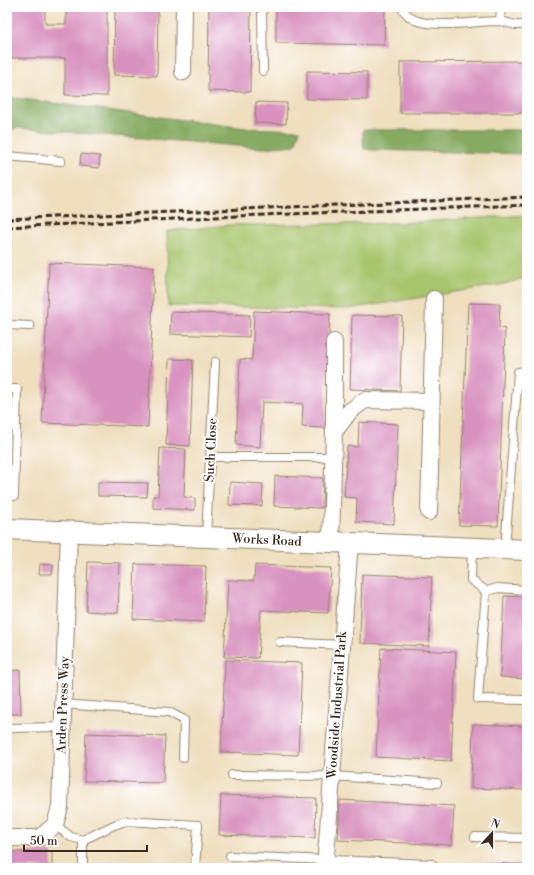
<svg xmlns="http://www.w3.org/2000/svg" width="534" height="875" font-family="'Libre Bodoni',serif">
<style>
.green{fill:#a7c56c;stroke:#717845}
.forest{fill:#85aa60;stroke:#606a3f}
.building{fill:#d892bf}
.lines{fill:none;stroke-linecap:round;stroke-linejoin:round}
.service-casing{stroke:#95846e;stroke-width:10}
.minor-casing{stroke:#95846e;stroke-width:18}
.tertiary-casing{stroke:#95846e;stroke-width:22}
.service{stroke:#fff;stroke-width:8}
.minor{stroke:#fff;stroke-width:16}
.tertiary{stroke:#fff;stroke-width:20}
.rail{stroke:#3b2a1e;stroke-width:3;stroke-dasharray:6 3;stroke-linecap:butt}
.labels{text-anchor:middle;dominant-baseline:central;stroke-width:4;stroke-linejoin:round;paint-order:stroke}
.street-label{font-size:13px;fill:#3b2a1e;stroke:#fff}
</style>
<rect width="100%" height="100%" fill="#fff"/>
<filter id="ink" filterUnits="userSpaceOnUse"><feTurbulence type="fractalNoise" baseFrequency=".025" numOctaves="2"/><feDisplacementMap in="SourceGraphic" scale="8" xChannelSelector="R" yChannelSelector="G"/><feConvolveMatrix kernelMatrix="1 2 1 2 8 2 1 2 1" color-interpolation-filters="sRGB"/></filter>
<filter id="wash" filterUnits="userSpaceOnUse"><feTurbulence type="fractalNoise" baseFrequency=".012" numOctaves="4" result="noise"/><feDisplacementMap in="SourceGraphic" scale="16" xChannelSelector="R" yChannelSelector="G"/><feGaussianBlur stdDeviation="0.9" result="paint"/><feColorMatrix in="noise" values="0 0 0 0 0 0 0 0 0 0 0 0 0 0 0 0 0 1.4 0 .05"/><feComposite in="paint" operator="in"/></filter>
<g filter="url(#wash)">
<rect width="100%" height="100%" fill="#efdfbf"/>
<path class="green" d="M527,215V277L505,284L348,309L168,306L167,231L230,225L400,223Z"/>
<path class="forest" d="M7,97L245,128L300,130L295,145L263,148L17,128L7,131Z
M363,130H527V154L372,150L364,149L363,141Z"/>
<g id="blocks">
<path class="building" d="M7,7H45V24H66V7H107V96L65,95V58H7Z
M115,7H158L157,76L114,75Z
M209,7H251L250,92L208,91Z
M276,7H385L384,45L276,43Z
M527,61V113H400V62Z
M307,71L367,72V100L307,99Z
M256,102L287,103L286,124L255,123Z
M81,154L100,156L99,168L80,166Z
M49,263L154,267L148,427L42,423Z
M468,303L500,304L499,328L505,329L498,526L459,525Z
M254,311L330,314L325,428L302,427L303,404L262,402L260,447L236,445L240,359L252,360Z
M171,312L250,315L249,337L170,334Z
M352,315L402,316L400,391L350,389Z
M169,359L193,360L190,446L166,445Z
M359,422L398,424L394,524L356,522L357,498L344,497L347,446L358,447Z
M160,448L186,449L184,497L195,498V510L153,508V496H158Z
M275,476L323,478L322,508L274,506Z
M98,482L148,483L147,497L98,496Z
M230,482L263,484L262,506L229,505Z
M88,562L120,563L118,613L86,611Z
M40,564L53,565L52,574H39Z
M135,564L206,566L204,622L133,619Z
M255,565L331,568L328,613L261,610L258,658L224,657L228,580L254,581Z
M362,574L432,577L429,646L360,643Z
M504,596L527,597V679L500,677Z
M381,648L456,652L451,761L376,757Z
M225,660L302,663L298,755L221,752Z
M20,670L21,714H7V671Z
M473,724L527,726V790L471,788Z
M86,733L165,736L163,783L84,781Z
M221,795L316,798L315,838L219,835Z
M340,800L454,806L452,845L338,840Z
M7,852H52V868H7Z
M487,863L527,865V868H487Z"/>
</g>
</g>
<g filter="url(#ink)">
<use href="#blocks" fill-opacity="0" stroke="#95846e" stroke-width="1"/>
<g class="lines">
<g class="service-casing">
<path id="service" d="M262,7L263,71
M401,7C404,12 412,20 418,21C441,28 475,21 500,21L501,7
M500,21L516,25H527
M7,156L61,161
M7,325L30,326
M7,389H17L14,496
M210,457H334
M206,537L215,362
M472,548L471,580L486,591L478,699L527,700
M505,549L518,372L527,371
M486,591L498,588L527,590
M280,642L342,645
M63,704L169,712L184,720L183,758
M7,728L63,727
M232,775L332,776L437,783
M55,825L71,837L83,840L114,825L126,821L198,825L195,868
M475,837L527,838
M230,856L432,864
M83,868V840"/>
</g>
<g class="minor-casing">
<path id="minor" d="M183,72L184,7
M334,432L350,411L365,400L431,401
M429,512L434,299
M331,543L334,432V342
M7,838H39L55,825L60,807L69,531
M325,868L350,543"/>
</g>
<g class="tertiary-casing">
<path id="tertiary" d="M7,529L527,550"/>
</g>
<use href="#service" class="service"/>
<use href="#minor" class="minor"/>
<use href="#tertiary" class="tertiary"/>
<path class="rail" d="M7,219L527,197
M7,227L237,216L527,205"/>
</g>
</g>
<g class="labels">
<g class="street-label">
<text transform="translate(211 450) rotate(-87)">Such Close</text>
<text transform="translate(267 540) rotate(3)">Works Road</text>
<text transform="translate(63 705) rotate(-88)">Arden Press Way</text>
<text transform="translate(337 705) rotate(-86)">Woodside Industrial Park</text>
</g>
</g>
<rect width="534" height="875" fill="none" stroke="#fff" stroke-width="24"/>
<g transform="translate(492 833) rotate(21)" stroke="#ffffff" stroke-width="3" paint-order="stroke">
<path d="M0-3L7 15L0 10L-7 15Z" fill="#3b2a1e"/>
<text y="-6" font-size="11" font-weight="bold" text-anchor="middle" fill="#3b2a1e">N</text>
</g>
<path d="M24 845v6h123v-6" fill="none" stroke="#3b2a1e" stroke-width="2"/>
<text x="30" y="845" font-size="12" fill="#3b2a1e" stroke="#ffffff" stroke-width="3" paint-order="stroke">50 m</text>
</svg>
